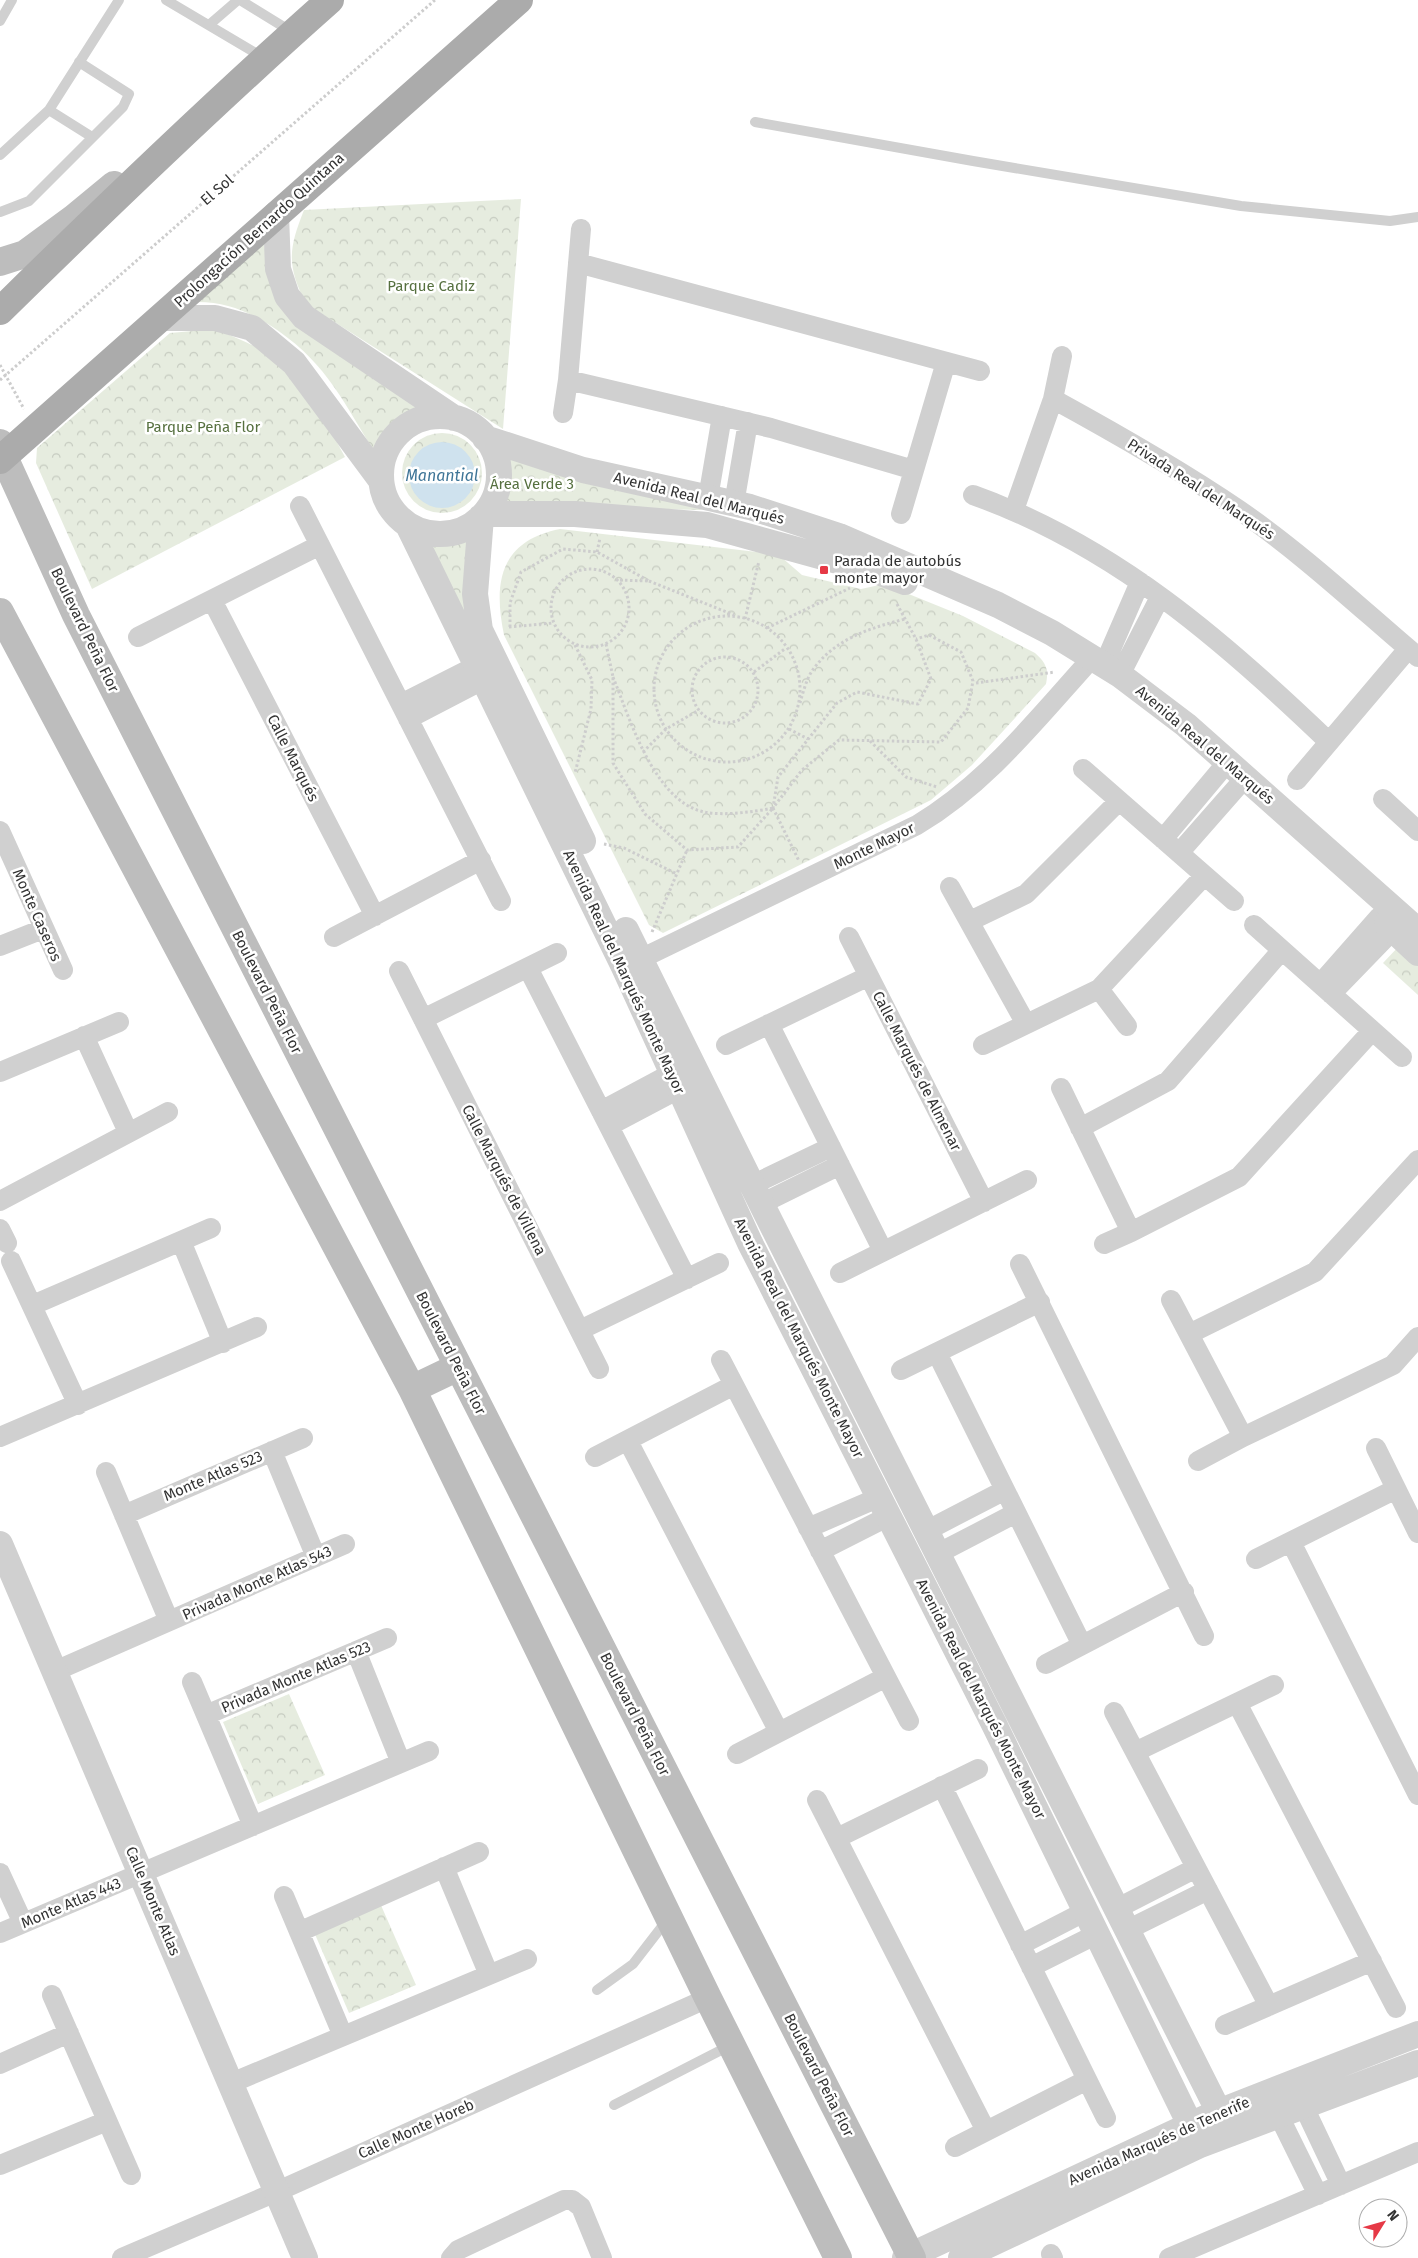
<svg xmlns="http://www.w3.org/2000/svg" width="1418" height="2258" font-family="'Fira Sans',sans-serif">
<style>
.forest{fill:url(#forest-crowns)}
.water{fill:#cfe2ee}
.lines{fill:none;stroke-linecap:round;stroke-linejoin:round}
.path{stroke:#cdcdcd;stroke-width:3;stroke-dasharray:2.5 2.5;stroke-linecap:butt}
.service{stroke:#d0d0d0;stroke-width:10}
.minor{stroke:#d0d0d0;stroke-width:20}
.tertiary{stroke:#d0d0d0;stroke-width:26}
.secondary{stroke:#bdbdbd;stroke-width:28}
.primary{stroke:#ababab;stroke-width:28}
.poi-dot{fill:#e63946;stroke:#fff;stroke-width:2}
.labels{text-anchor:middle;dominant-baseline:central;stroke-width:5;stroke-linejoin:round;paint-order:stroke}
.street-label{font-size:15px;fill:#333;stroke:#fff}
.park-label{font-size:15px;fill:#56703f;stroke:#fff}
.poi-label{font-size:15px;fill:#333;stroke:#fff;text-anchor:start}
.water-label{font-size:16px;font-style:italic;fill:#3f7597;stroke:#fff}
</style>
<defs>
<pattern id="forest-crowns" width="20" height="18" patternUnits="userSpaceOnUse" patternTransform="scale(1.25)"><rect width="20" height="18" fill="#e6ecdf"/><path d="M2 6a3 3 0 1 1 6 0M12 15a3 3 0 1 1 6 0" fill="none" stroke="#c6cbc0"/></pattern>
</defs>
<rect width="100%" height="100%" fill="#fff"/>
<path class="forest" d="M521,199L503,429L306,304C287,266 288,250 304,210Z
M263,240L272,280L418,408L401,418L390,428L376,449L372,448C339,394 323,359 268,324C243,309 222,301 193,302Z
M216,329C233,337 253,344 268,354C303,378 326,421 345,457L92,589L36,463L37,448L170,333Z
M402 473a40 40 0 1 1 80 0a40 40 0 1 1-80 0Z
M500,449L518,455L703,510L497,506L505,484Z
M560,529L757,552L780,556L802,575L861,589L884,584L963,616L1035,653C1046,663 1049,669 1046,684L972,765L931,800L663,933L649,925L504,635C493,582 500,541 560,529Z
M474,532L477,641L421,537C440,541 456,538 474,532Z
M1400,945L1418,961V995L1383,963Z
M289,1694L325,1775L258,1804L223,1722Z
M380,1903L416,1985L349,2013L314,1932Z"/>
<path class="water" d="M409 475a33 33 0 1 1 66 0a33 33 0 1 1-66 0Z"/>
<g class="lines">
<path class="path" d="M0,365L24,409
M0,380L435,0
M597,552L600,538
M551 608a39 39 0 1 1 78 0a39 39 0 1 1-78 0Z
M649,581L734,615
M897,604L916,639L931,679L918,704L857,692L837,703L778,777L773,808L802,770L839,740L941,742L968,708L973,681L961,652L929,635L916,639
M654 689a73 73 0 1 1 146 0a73 73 0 1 1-146 0Z
M745,619L759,561
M509,627L553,623
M510,627V603L521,572L563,549L597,552L649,581L617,580
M767,628L850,588
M606,644L613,677
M575,645L592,680L591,709L575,773
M692 690a33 33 0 1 1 66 0a33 33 0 1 1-66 0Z
M754,672L786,648
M613,677C630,719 654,801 704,812C724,816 753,812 773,808L738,847L687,850L645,814L613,763Z
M976,683L1055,672
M800,703C803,693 806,680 812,671C834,639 870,628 905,619
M789,729L808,739
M870,741L906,777L937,787
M643,752L666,729L699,710
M773,808L799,861
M604,844L624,848L677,874
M652,932L687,850"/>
<path class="service" d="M166,0L264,58
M240,0L292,32
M0,21L12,0
M209,25L238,0
M49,110L92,137
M755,122L973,161L1241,206L1390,221L1418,217
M0,155L49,110L119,0
M0,212L29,201L123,107L129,94L79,62
M597,1990L633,1964L667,1920
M614,2105L731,2045"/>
<path class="minor" d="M578,263L980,371
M568,380L771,428L914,470
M1053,399C1117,434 1179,469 1239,510C1303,554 1359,607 1418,657
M563,413L568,380L581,229
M973,495C1113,545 1223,640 1329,742
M708,498L722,416
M734,504L748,422
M300,506L501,901
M1014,510L1053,399L1062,356
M901,514L946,362
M212,600L375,916
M138,637L320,545
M1104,665L1140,582
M1120,675L1160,597
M401,704L476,666
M408,719L483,680
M1083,769L1234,901
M1297,780L1408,649
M1383,799L1418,831
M0,831L63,970
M1163,839L1220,771
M1179,853L1237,787
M950,887L1026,1024
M970,921L1026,894L1119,801
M1254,925L1402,1057
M334,937L481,860
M849,937L984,1202
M0,946L43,929
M628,965L917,825C984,785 1032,725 1084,667
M528,968L687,1279
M399,971L599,1369
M1320,984L1379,917
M1099,989L1127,1026
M1331,994L1393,930
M423,1019L557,953
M769,1024L883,1251
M84,1036L128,1132
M726,1045L869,976
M983,1045L1099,989L1204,876
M0,1072L119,1022
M1061,1088L1131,1232
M601,1111L672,1073
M609,1126L679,1089
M1080,1128L1168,1081L1282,950
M752,1185L831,1147
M0,1201L168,1112
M761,1204L840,1165
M0,1229L7,1243
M181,1241L223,1343
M1104,1244L1131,1232L1239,1177L1372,1031
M11,1261L78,1405
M1020,1264L1204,1636
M840,1273L1027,1180
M1171,1300L1243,1437
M33,1305L211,1228
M580,1330L719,1263
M1189,1334L1315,1272L1418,1160
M937,1353L1082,1645
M721,1360L909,1721
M901,1370L1040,1302
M0,1437L257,1327
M628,1441L779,1732
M1376,1448L1418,1533
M272,1451L316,1557
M595,1457L734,1385
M1198,1461L1243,1437L1393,1365L1418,1337
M106,1472L169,1621
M124,1515L303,1438
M808,1528L880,1497
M926,1531L1005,1490
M1291,1542L1418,1795
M820,1551L889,1516
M937,1554L1016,1513
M1256,1559L1396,1489
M356,1651L401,1763
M1046,1664L1184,1592
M53,1672L345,1544
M192,1682L253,1826
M1237,1703L1396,2008
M1114,1712L1269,2006
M206,1715L387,1638
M1135,1752L1274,1685
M737,1754L886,1677
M942,1786L1106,2118
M817,1800L986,2131
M837,1838L978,1769
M444,1867L489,1975
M0,1873L23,1923
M284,1896L343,2036
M1116,1909L1196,1868
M1127,1930L1208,1890
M299,1932L479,1852
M0,1933L429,1751
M1020,1945L1086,1911
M1031,1967L1097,1934
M52,1995L131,2175
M1225,2025L1372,1961
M0,2064L69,2033
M229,2084L527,1959
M1304,2107L1341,2185
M1279,2116L1318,2195
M955,2147L1087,2080
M0,2165L107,2121
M1051,2254L1053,2258
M122,2258L276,2192L708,1998
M451,2258L458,2250L564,2200H572L581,2207L602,2258
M1169,2258L1418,2152"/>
<path class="tertiary" d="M276,214L278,269L287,296L304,317L454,418
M161,318H215L252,328L294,363L380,479
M381 475a59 59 0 1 1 118 0a59 59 0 1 1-118 0Z
M485,438L583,470L750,507L839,536L998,605L1052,633L1120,675L1186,725L1418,931
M485,514H575L707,525L881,573L905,582
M481,517L475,594L480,630L583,841
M408,525L624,967L750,1243L994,1724L1200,2145
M1387,924L1418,953
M626,930L766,1213L1230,2134
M0,1544L305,2258
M905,2258L1218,2112L1418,2034
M961,2258L1200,2145L1418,2063"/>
<path class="secondary" d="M0,262L25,254L74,218L114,185
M0,443L4,457L76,615L912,2258
M0,612L412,1389L708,1998L838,2258
M412,1389L458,1367"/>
<path class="primary" d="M0,311C108,205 217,100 330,0
M0,460L519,0"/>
</g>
<rect class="poi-dot" x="819" y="565" width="10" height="10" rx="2.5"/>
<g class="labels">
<g class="street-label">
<text transform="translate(217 190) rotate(-41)">El Sol</text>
<text transform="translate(259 230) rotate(-42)">Prolongación Bernardo Quintana</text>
<text transform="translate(1201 489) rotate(33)">Privada Real del Marqués</text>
<text transform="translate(699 498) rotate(14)">Avenida Real del Marqués</text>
<text transform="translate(85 630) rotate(64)">Boulevard Peña Flor</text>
<text transform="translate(1205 745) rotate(40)">Avenida Real del Marqués</text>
<text transform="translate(293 758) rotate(63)">Calle Marqués</text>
<text transform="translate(874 846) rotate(-26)">Monte Mayor</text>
<text transform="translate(37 915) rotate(66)">Monte Caseros</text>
<text transform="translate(624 972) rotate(65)">Avenida Real del Marqués Monte Mayor</text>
<text transform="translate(267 992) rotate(63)">Boulevard Peña Flor</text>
<text transform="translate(917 1071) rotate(63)">Calle Marqués de Almenar</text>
<text transform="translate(504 1180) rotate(63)">Calle Marqués de Villena</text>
<text transform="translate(799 1338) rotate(63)">Avenida Real del Marqués Monte Mayor</text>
<text transform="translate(451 1353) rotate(63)">Boulevard Peña Flor</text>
<text transform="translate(213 1476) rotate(-23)">Monte Atlas 523</text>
<text transform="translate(257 1583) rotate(-24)">Privada Monte Atlas 543</text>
<text transform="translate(296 1677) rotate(-23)">Privada Monte Atlas 523</text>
<text transform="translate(981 1699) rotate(63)">Avenida Real del Marqués Monte Mayor</text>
<text transform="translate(635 1714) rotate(63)">Boulevard Peña Flor</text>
<text transform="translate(153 1901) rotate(67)">Calle Monte Atlas</text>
<text transform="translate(71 1903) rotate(-23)">Monte Atlas 443</text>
<text transform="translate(819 2075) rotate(63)">Boulevard Peña Flor</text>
<text transform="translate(416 2129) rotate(-24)">Calle Monte Horeb</text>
<text transform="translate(1159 2141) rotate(-24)">Avenida Marqués de Tenerife</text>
</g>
<g class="park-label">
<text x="431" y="286">Parque Cadiz</text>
<text x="203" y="427">Parque Peña Flor</text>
<text x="532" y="484">Área Verde 3</text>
</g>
<g class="poi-label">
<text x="834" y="561">Parada de autobús<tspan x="834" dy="17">monte mayor</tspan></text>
</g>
<g class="water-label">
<text x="442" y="475">Manantial</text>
</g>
</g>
<g transform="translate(1383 2223) rotate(53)"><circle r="24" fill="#ffffff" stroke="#adadad"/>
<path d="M0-4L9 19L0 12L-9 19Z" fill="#e63946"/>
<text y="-8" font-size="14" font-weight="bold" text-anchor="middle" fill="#333333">N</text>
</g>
</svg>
